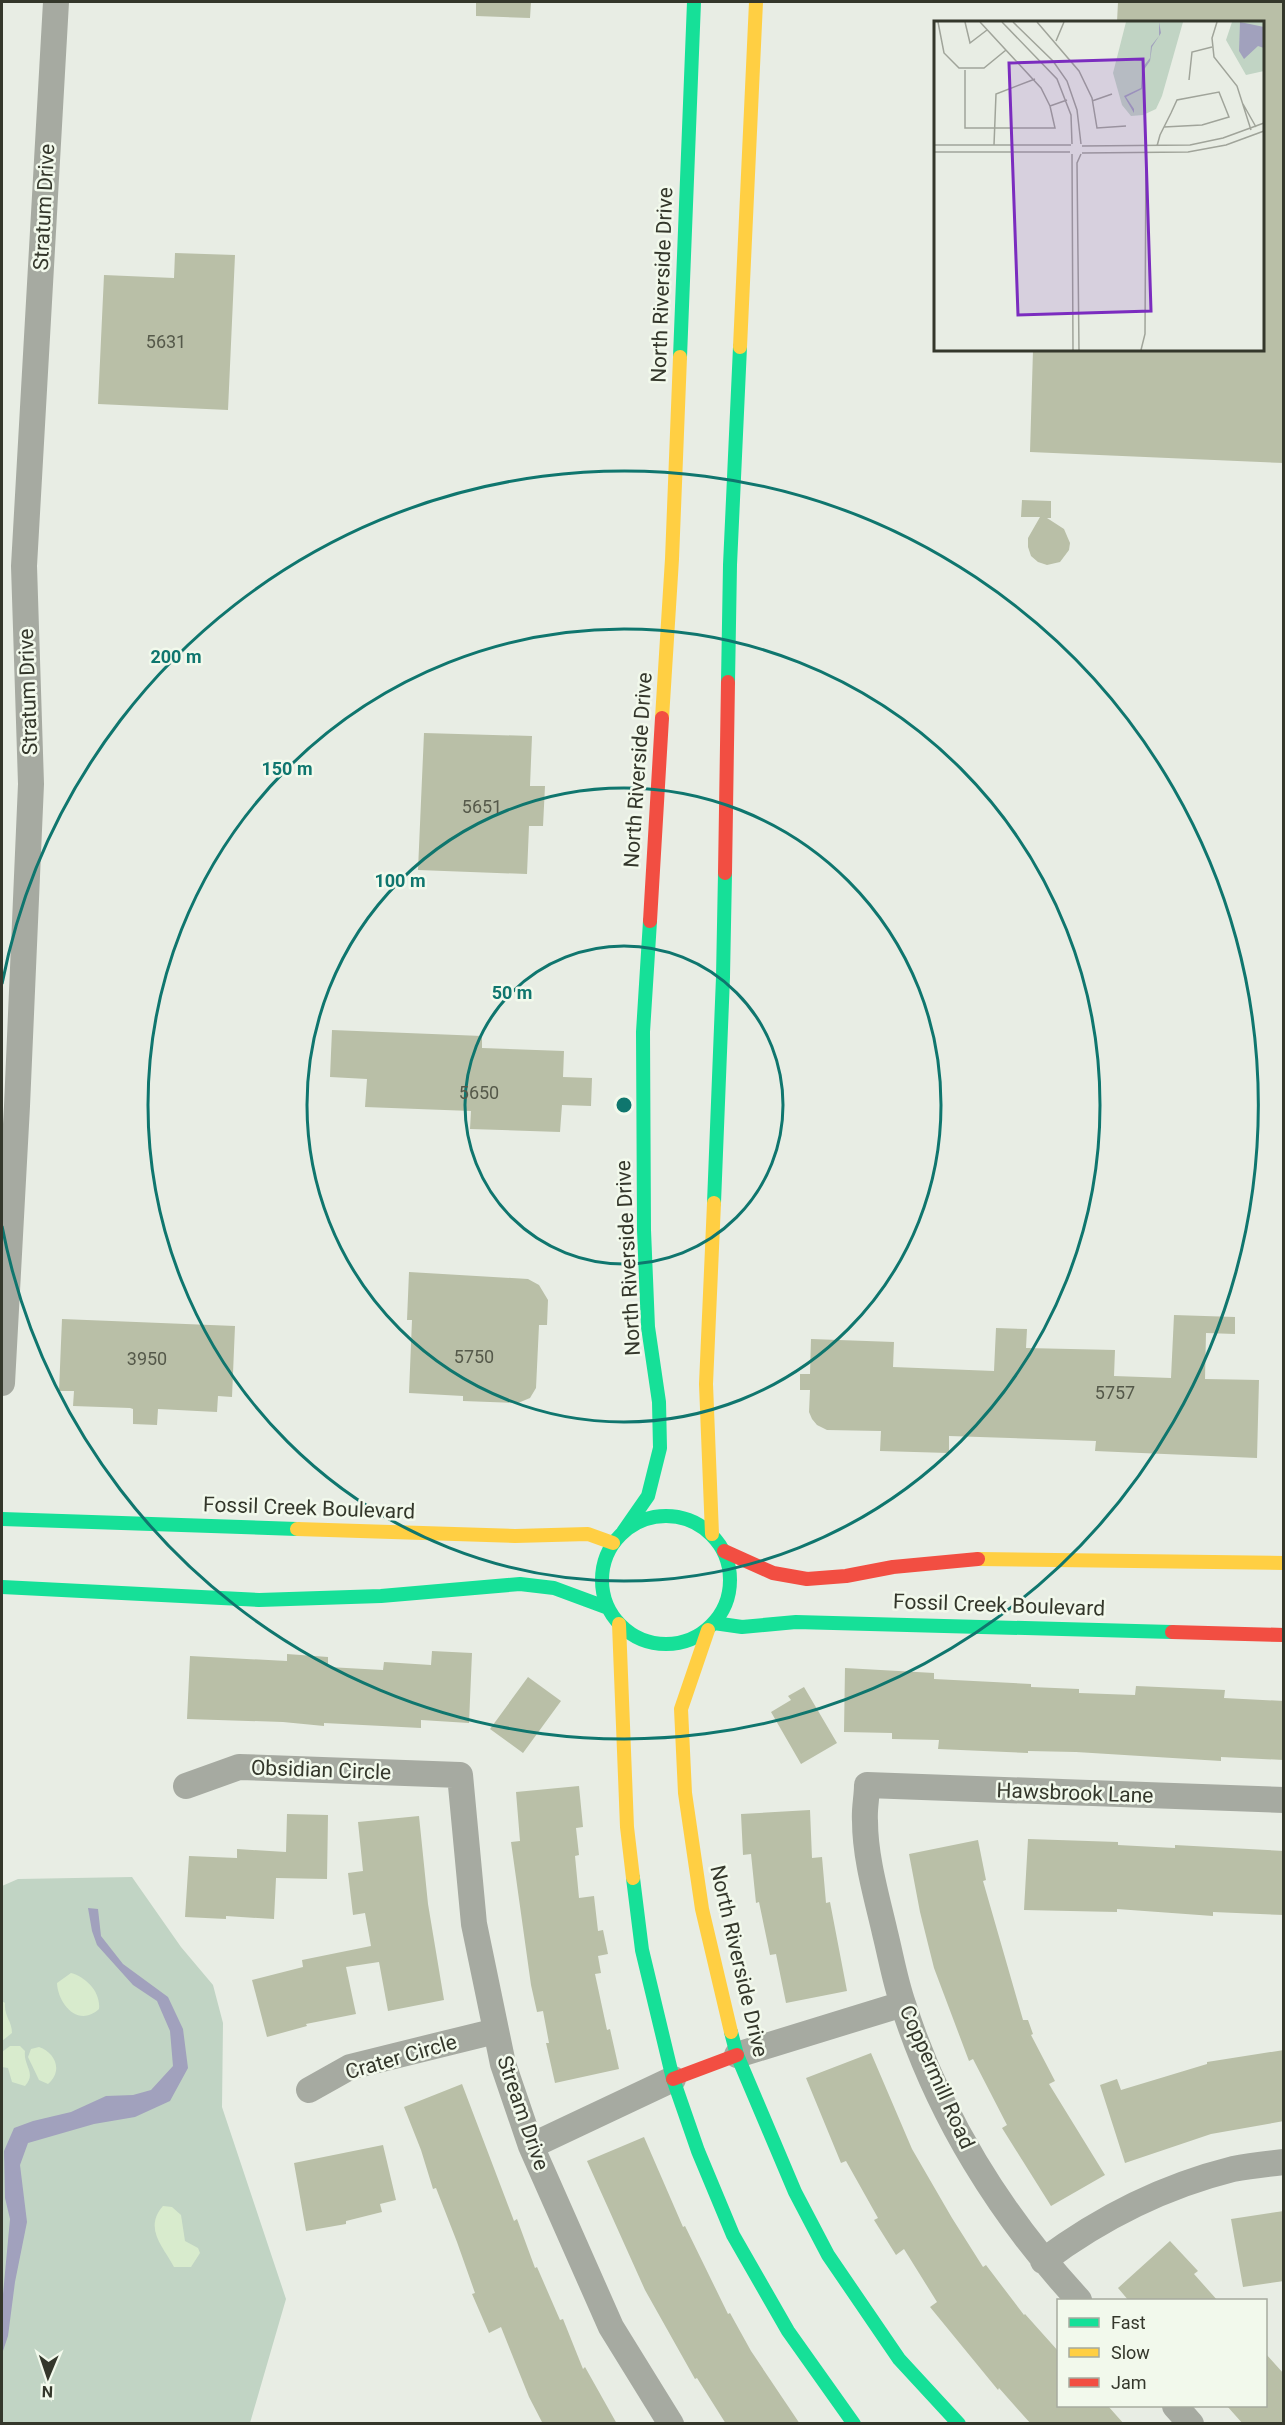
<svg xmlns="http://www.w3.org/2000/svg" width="1285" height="2425" font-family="Roboto,sans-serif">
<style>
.green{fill:#c1d4c4}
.sand{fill:#d8ebcd}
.water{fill:#a1a1bd}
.building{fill:#b9bfa7}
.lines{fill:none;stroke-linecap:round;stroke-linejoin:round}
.street{stroke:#a6aaa1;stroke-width:26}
.fast{stroke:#16e098;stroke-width:14}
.slow{stroke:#ffcf43;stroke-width:14}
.jam{stroke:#f24e42;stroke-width:14}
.ring{fill:none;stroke:#0f766e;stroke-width:3}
.labels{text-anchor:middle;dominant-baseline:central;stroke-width:5;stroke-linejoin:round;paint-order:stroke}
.number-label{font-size:18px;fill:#55594a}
.street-label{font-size:21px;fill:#34372b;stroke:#f2f9ec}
.inset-road{fill:none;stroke:#a0a49a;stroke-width:1.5}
.view{fill:#7b2cbf;fill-opacity:0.15;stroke:#7b2cbf;stroke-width:3}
.inset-edge{fill:none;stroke:#34372b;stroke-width:3}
.centre{fill:#0f766e;stroke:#f2f9ec;stroke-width:3}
.ring-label{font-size:18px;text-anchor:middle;font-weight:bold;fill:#0f766e;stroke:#f2f9ec;stroke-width:5;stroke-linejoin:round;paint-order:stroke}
</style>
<rect width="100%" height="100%" fill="#e8ede4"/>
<path class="green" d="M132,1877L181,1947L213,1985L223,2023L222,2107L286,2299L250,2423L2,2424V1886L18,1879Z"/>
<path class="sand" d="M71,1973C86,1977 101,1992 99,2009C78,2028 58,2004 57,1983Z
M2,2001L5,2003C4,2017 12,2021 12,2033L2,2041Z
M10,2046H20L25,2051C23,2066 37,2073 25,2086L12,2082L8,2068L2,2067V2052Z
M39,2047C56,2053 63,2071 48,2084L39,2080L28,2057L31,2049Z
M163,2206L172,2207L181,2215L185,2241L198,2248L200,2253L191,2267H174C164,2247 143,2229 163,2206Z"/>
<path class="water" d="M88,1908L98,1909L101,1936L123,1964L168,1997L183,2029L188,2068L170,2101L135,2117L94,2124L28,2143L20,2165L27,2222L15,2282L8,2336L2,2354V2305L10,2219L5,2198L4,2151L14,2128L33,2121L71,2112L106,2096L133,2095L151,2090L173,2066L170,2031L157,2001L133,1985L97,1945L92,1931Z"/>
<path class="building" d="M476,2H531L530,18L476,16Z
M1118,2H1284V463L1030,452L1033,350H1263V22H1117Z
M175,253L235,255L228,410L98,404L104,275L174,278Z
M1022,500L1051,501V518H1047L1064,529L1070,543L1069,550L1060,562L1047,565L1038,562L1031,556L1028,547V538L1040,517H1021Z
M424,733L532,736L530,786H545L543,826H529L527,874L418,870Z
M332,1030L482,1036V1048L564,1051L563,1077L592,1078L591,1106L562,1105L560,1132L470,1129L471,1111L365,1107L367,1079L330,1077Z
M409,1272L528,1279L539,1285L548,1300L547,1325H539L536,1388L530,1398L518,1403L463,1401V1396L409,1393L412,1320H407Z
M1174,1315L1235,1317V1334L1206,1333L1205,1379L1259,1380L1257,1458L1095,1451L1096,1441L949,1436V1453L880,1451L881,1431L827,1430L817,1425L812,1419L809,1412L810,1390H800V1374H810L811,1339L894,1342L893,1367L994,1371L996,1328L1027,1329L1026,1348L1115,1350L1114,1376L1171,1378Z
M62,1319L235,1326L232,1397L218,1396L217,1412L158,1409L157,1425L133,1424V1409L130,1408L73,1406L74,1391H59Z
M432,1651L472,1653L469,1723L421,1720V1728L324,1723V1726L283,1722L187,1719L190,1656L287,1661V1654L328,1657V1667L383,1670L384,1662L431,1665Z
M845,1668L934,1673V1679L1031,1684V1687L1079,1689V1693L1135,1695L1136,1686L1225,1690L1224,1698L1284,1701V1760L1221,1757V1761L1076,1752L1028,1751V1753L938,1749L939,1740L892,1739V1733L844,1732Z
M528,1677L561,1701L523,1753L490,1729Z
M804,1687L837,1743L801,1764L771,1712L791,1700L788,1696Z
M579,1786L583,1827L576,1828L579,1855L575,1856L579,1898L594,1896L598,1931L603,1930L608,1954L598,1956L601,1973L595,1974L607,2030L610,2029L619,2069L555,2083L546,2043H549L543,2011L537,2012L531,1985L511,1842L520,1841L516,1792Z
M810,1810L812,1858L822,1857L826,1903L830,1902L847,1991L786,2003L776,1954L770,1955L759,1902L756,1903L751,1854L743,1855L741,1814Z
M287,1814L328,1815L327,1879L276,1878L274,1919L226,1916V1919L185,1917L189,1856L237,1858V1849L286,1852Z
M419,1816L428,1904L444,2000L388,2011L379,1962L346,1967L356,2014L306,2024L307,2026L267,2037L252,1980L303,1967L302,1960L371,1946L365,1913L353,1915L348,1873L363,1871L358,1822Z
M1028,1839L1118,1842V1845L1175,1848V1845L1284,1851V1915L1213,1912V1916L1117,1909V1912L1024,1910Z
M978,1840L986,1880L983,1881L1023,2020H1028L1033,2034L1031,2035L1055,2081L1049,2084L1105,2175L1051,2206L1002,2128L1007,2125L973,2059L969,2061L934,1968L920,1912L909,1854Z
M1284,2050V2121L1211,2134L1125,2163L1100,2085L1117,2079L1121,2090L1207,2064V2062Z
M871,2053L912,2149L952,2218L983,2267L986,2265L1024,2315L1025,2314L1059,2352V2406H1108L1124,2424H1031L999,2388L998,2390L930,2307L937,2302L904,2249L896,2255L874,2220L878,2218L846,2161L841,2163L806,2078Z
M462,2084L514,2221L517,2219L535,2268L537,2267L560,2320L563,2319L583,2369L585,2367L617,2424H543L529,2397L501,2327L489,2333L472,2294L475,2293L457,2242L436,2188L433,2189L421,2150L404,2107Z
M644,2137L683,2227L685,2226L728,2314L730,2313L751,2351L800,2424H726L697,2378L695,2379L645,2290L587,2161Z
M383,2145L396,2200L380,2204L382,2212L346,2221V2224L306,2231L294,2163Z
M1284,2211V2281L1243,2287L1231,2219Z
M1170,2241L1198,2271L1194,2274L1218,2301H1129L1118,2288Z
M1266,2354L1284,2374V2424H1243L1227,2406H1266Z"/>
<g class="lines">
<path class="street" d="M2,1383L17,1106L31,784L24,566L56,2
M186,1786L239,1767L460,1775L474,1924L503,2064L531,2146L611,2327L671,2424
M737,2055L903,2004
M309,2090L350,2067L496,2031
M531,2146L673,2079
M1043,2261C1099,2219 1165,2186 1233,2169C1250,2166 1267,2164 1284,2162
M1079,2300C1001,2216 938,2115 903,2004C895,1981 891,1957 885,1933C877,1898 865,1858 865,1821C864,1809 867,1797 867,1785L1284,1800
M1175,2406L1191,2424"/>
<path class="fast" d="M680,357L694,2
M728,682L730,565L740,347
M714,1203L723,977L725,873
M602 1580a64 64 0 1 1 128 0a64 64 0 1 1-128 0Z
M2,1519L297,1529
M623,1532L648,1496L660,1448L659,1402L648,1327L644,1230L643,1032L650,921
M2,1587L259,1600L381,1596L520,1584L554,1588L608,1608
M714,1623L742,1627L796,1622L1172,1632
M633,1878L642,1950L673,2079L698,2151L733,2235L788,2331L854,2424
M731,2032L737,2055L795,2192L828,2255L899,2359L959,2424"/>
<path class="slow" d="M740,347L756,2
M662,718L672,559L680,357
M297,1529L515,1536L588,1534L613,1543
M712,1534L706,1384L714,1203
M978,1559L1284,1563
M619,1624L627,1827L633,1878
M708,1630L681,1709L685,1793L702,1909L731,2032"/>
<path class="jam" d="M725,873L728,682
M650,921L662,718
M724,1551L773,1573L807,1579L846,1576L893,1567L978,1559
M1172,1632L1284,1635
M673,2079L737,2055"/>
</g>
<g class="ring">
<circle cx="624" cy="1105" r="159"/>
<circle cx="624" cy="1105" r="317"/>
<circle cx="624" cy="1105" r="476"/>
<path d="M2 984A634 634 0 1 1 2 1226"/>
</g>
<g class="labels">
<g class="number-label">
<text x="166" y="341">5631</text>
<text x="482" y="806">5651</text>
<text x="479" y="1092">5650</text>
<text x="474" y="1356">5750</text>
<text x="147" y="1358">3950</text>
<text x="1115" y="1392">5757</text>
</g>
<g class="street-label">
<text transform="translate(44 207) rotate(-87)">Stratum Drive</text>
<text transform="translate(662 285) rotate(-88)">North Riverside Drive</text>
<text transform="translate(28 692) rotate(-92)">Stratum Drive</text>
<text transform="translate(638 770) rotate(-86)">North Riverside Drive</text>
<text transform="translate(628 1258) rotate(-93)">North Riverside Drive</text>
<text transform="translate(309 1508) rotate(2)">Fossil Creek Boulevard</text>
<text transform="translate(999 1605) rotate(2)">Fossil Creek Boulevard</text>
<text transform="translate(321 1770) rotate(2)">Obsidian Circle</text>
<text transform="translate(1075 1793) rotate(2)">Hawsbrook Lane</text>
<text transform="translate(739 1961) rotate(77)">North Riverside Drive</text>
<text transform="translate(401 2057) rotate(-16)">Crater Circle</text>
<text transform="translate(937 2077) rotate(66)">Coppermill Road</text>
<text transform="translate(523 2113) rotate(71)">Stream Drive</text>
</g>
</g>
<g transform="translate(934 21)">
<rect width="330" height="330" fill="#e8ede4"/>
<path d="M192,1H249L228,75L222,88L209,94L197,95L188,84L179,52ZM298,1H330V50L312,54L292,19Z" fill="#c1d4c4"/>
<path d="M225,1L227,12L218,26L216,40L209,50L208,68L192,76L200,88V92L190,75L207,67L208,47L216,37L217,25L225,15ZM306,1L330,6V27L324,25L310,38L305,30Z" fill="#a1a1bd"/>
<path class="inset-road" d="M4,1L10,32L25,47H50L72,29M31,1L36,22L53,9M68,1L123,58L137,94L138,123M79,1L119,40L133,60L143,89L147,123M103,1L145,50L158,77L163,107L192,105M283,1L278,17L280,36L303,65L317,109M122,20L130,1M31,49V107H121L116,85L107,67L46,1M255,59L258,31L278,26M158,80L178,73M309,83L322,106M116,85L133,79M0,124H137M60,124L62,73L101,58M148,125L256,124L289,117L330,102M223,125L226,114L237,92L243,79L285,71L295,96L268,104L230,106M0,131H136M148,132L254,131L292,124L330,110M138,133L139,329M145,329L143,142L147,133M207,329L211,313L212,129"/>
<path class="view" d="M209,38L217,290L84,294L75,42Z"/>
<rect width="330" height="330" class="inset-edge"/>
</g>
<circle cx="624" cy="1105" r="9" class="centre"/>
<g class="ring-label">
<text x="176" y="663">200 m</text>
<text x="287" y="775">150 m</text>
<text x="400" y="887">100 m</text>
<text x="512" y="999">50 m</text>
</g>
<rect width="1285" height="2425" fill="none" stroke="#34372b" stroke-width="6"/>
<rect x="1057" y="2299" width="210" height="108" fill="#f2f9ec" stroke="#a6ab9f" stroke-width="1.5"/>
<rect x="1069" y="2318" width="30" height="9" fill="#16e098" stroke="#a6ab9f" stroke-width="1.5"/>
<text x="1111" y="2329" font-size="18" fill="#34372b">Fast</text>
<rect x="1069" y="2348" width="30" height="9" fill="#ffcf43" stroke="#a6ab9f" stroke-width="1.5"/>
<text x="1111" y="2359" font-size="18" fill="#34372b">Slow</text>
<rect x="1069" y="2378" width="30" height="9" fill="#f24e42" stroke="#a6ab9f" stroke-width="1.5"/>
<text x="1111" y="2389" font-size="18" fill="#34372b">Jam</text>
<g transform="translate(48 2377) rotate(182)" stroke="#f2f9ec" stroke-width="4.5" paint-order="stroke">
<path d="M0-4.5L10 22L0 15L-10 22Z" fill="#34372b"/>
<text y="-9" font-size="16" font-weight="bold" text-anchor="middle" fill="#34372b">N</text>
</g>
</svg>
